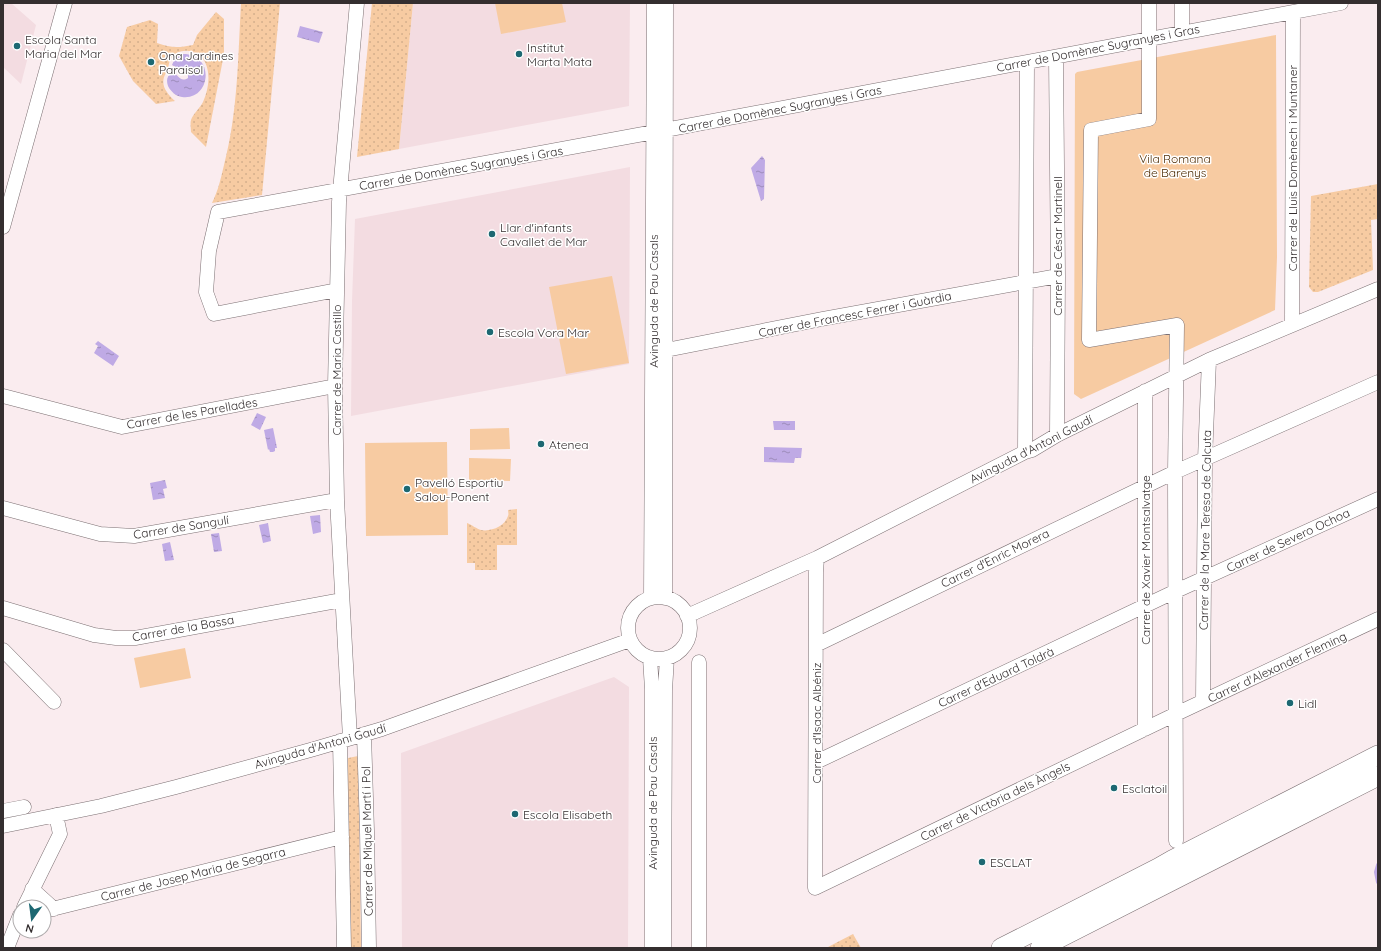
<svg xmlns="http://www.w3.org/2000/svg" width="1381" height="951" font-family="Quicksand,sans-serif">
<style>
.built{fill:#f3dce1}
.grass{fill:url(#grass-dots)}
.garden{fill:#f7cba2}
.water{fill:url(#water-ripples)}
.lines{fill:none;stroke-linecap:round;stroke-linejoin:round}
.stream{stroke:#bfaae5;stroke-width:4}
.street-casing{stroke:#7c7073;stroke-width:15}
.secondary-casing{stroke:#7c7073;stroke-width:20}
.street{stroke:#fff;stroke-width:14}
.secondary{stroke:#fff;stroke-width:19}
.poi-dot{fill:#1d6872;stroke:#fff;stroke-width:1.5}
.labels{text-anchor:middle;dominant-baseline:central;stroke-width:3;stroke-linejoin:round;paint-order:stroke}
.poi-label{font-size:12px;fill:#342e2f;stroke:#fff;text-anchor:start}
.street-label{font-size:12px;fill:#342e2f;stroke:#fff}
.park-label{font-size:12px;fill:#4f2e07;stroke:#fff}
</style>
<defs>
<pattern id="grass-dots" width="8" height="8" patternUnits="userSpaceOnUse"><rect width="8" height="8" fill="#f7cba2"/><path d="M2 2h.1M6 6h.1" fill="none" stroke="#d4af8c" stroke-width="1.8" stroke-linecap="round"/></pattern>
<pattern id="water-ripples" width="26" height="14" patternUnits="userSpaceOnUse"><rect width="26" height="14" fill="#bfaae5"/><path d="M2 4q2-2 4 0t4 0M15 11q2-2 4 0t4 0" fill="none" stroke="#9c8bba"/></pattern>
</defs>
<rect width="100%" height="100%" fill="#faecef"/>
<path class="built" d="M3,3H11L36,25L21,84L3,67Z
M413,3H630L629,106L399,149Z
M630,167L629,364L351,416L352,301L355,219Z
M614,677L629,687L628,948H402L401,753Z"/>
<path class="grass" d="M241,3H280L262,195L212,203C218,191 221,178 224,165C238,112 238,57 241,3Z
M372,3H413L399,149L357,157Z
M216,12L224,19V54L206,147L191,132C191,129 190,123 191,120C193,114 200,108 203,102C211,85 213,55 189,51C182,50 176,52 172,57C169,61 169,64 168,69C167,72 165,74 164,77C161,87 168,94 175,101L156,104L133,81L119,56L127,27L150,20L158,24L157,43C171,48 178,48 193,45L197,35Z
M1378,184V219L1371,220L1373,270L1318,292H1313L1309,287L1311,196Z
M517,509V545H497V570H475V563H467V523C472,525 477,529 481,530C491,532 505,526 508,516C509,514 508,512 508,510Z
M358,756L361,948H349L348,758Z
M853,934L861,948H829L828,947Z"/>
<path class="garden" d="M495,3H562L566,22L501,34Z
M1276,35L1277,257L1275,310L1081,399L1074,394L1075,74L1077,72Z
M612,276L629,363L566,374L549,287Z
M509,428L510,449L470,450V429Z
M447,442L448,535L366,536L365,443Z
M469,458L511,459L510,481L469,480Z
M185,648L191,678L140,688L134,658Z"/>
<path class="water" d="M300,26L323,32L319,43L297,37Z
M182,54C216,53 211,101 182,97C176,96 171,92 168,86C166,80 167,76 172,72C178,74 180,83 188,78V73L172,65L175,58Z
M762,156L765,160L764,199L761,201L751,168Z
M98,341L119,356L113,366L94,353L98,346L95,344Z
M257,413L266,417L260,430L251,425Z
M773,421H795V430H774Z
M273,428L277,448H275V451L273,452H270L269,449L268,450L264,430Z
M764,447L802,448L801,458H795L794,463L764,462Z
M165,480L167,488L163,489L165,498L153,500L150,483Z
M320,515L321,532L313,534L310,516Z
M268,523L271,541L263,543L259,525Z
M219,533L222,551L214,552L211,534Z
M170,542L174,560L165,561L162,544Z"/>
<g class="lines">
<path class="stream" d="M1378,865L1376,872L1378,882"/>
<g class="street-casing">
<path id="street" d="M1149,3V119L1091,130L1089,340L1177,325L1175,472L1176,841
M1182,3V32
M1056,57L1058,276L1057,435
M3,227L65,3
M337,290L214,314L206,292L209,251L218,212L665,130L1341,3
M1292,325L1293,12
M656,352L822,319L1058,276
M3,396L122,427L335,386
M1025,452L1027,62
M3,508L100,534L134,536L337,500
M817,558L816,572L815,888L1176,714L1378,619
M628 628a31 31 0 1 1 62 0a31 31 0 1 1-62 0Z
M651,598L654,3
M665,598L666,3
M3,608L94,635L116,638H135L342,600
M687,616L817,558L1025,452L1032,450L1057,435L1209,360L1378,289
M816,645L1175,472L1378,382
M3,650L54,702
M650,658L652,689V948
M699,662V948
M1203,701L1205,459L1209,360
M1145,729V391
M364,734L367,831L369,948
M350,738L337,500L335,386L339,202L357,3
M340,741L344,948
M816,762L1176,591L1378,499
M3,811L24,807
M3,826L101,806L176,787L314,749L382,729L630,640
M32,889L54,909
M24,907L60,834L56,815
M44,911L342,837
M7,948L20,915
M664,948L665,690L667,658"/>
</g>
<g class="secondary-casing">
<path id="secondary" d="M1001,948L1158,868L1172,860L1378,755
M1040,948L1378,776"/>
</g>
<use href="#street" class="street"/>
<use href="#secondary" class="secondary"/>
</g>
<g class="poi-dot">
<circle cx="17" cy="46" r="4"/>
<circle cx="519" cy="54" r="4"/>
<circle cx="151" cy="62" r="4"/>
<circle cx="492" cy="234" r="4"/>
<circle cx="490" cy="332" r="4"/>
<circle cx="541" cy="444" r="4"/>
<circle cx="407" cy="489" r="4"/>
<circle cx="1290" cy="703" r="4"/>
<circle cx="1114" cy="788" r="4"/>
<circle cx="515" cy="814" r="4"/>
<circle cx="982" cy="862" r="4"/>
</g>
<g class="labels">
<g class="poi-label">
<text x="25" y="39">Escola Santa<tspan x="25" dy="14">Maria del Mar</tspan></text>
<text x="527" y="47">Institut<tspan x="527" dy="14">Marta Mata</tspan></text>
<text x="159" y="55">Ona Jardines<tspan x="159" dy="14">Paraisol</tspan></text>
<text x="500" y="227">Llar d'infants<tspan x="500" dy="14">Cavallet de Mar</tspan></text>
<text x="498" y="332">Escola Vora Mar</text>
<text x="549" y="444">Atenea</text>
<text x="415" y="482">Pavelló Esportiu<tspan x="415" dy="14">Salou-Ponent</tspan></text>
<text x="1298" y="703">Lidl</text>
<text x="1122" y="788">Esclatoil</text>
<text x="523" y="814">Escola Elisabeth</text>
<text x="990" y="862">ESCLAT</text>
</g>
<g class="street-label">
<text transform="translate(1098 48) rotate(-11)">Carrer de Domènec Sugranyes i Gras</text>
<text transform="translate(780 109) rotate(-11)">Carrer de Domènec Sugranyes i Gras</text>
<text transform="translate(461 168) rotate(-10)">Carrer de Domènec Sugranyes i Gras</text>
<text transform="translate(1292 168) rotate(-90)">Carrer de Lluis Domènech i Muntaner</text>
<text transform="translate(1057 246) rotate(-90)">Carrer de César Martinell</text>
<text transform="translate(653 301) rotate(-90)">Avinguda de Pau Casals</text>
<text transform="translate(855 314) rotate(-11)">Carrer de Francesc Ferrer i Guàrdia</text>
<text transform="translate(336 370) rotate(-90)">Carrer de Maria Castillo</text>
<text transform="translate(192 413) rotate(-10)">Carrer de les Parellades</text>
<text transform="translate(1031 449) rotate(-27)">Avinguda d'Antoni Gaudí</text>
<text transform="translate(181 527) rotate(-9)">Carrer de Sangulí</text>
<text transform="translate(1205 530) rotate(-89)">Carrer de la Mare Teresa de Calcuta</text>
<text transform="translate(1288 540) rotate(-25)">Carrer de Severo Ochoa</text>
<text transform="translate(995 558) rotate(-26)">Carrer d'Enric Morera</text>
<text transform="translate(1145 560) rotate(-90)">Carrer de Xavier Montsalvatge</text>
<text transform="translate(183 628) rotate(-10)">Carrer de la Bassa</text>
<text transform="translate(1277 667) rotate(-25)">Carrer d'Alexander Fleming</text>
<text transform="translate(996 677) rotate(-25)">Carrer d'Eduard Toldrà</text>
<text transform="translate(816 723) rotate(-90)">Carrer d'Isaac Albéniz</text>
<text transform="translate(320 746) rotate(-16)">Avinguda d'Antoni Gaudí</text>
<text transform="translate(995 801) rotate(-26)">Carrer de Victòria dels Àngels</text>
<text transform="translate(652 803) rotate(-90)">Avinguda de Pau Casals</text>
<text transform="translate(367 841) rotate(-91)">Carrer de Miquel Martí i Pol</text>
<text transform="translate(193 874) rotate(-14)">Carrer de Josep Maria de Segarra</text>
</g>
<g class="park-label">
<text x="1175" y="158">Vila Romana<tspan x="1175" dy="14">de Barenys</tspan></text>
</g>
</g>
<rect width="1381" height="951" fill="none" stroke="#342e2f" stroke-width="8"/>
<g transform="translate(32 919) rotate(194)"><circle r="19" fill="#ffffff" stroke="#aeabac"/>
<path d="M0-3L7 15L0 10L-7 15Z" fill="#1d6872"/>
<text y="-6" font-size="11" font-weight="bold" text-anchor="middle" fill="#342e2f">N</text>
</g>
</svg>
